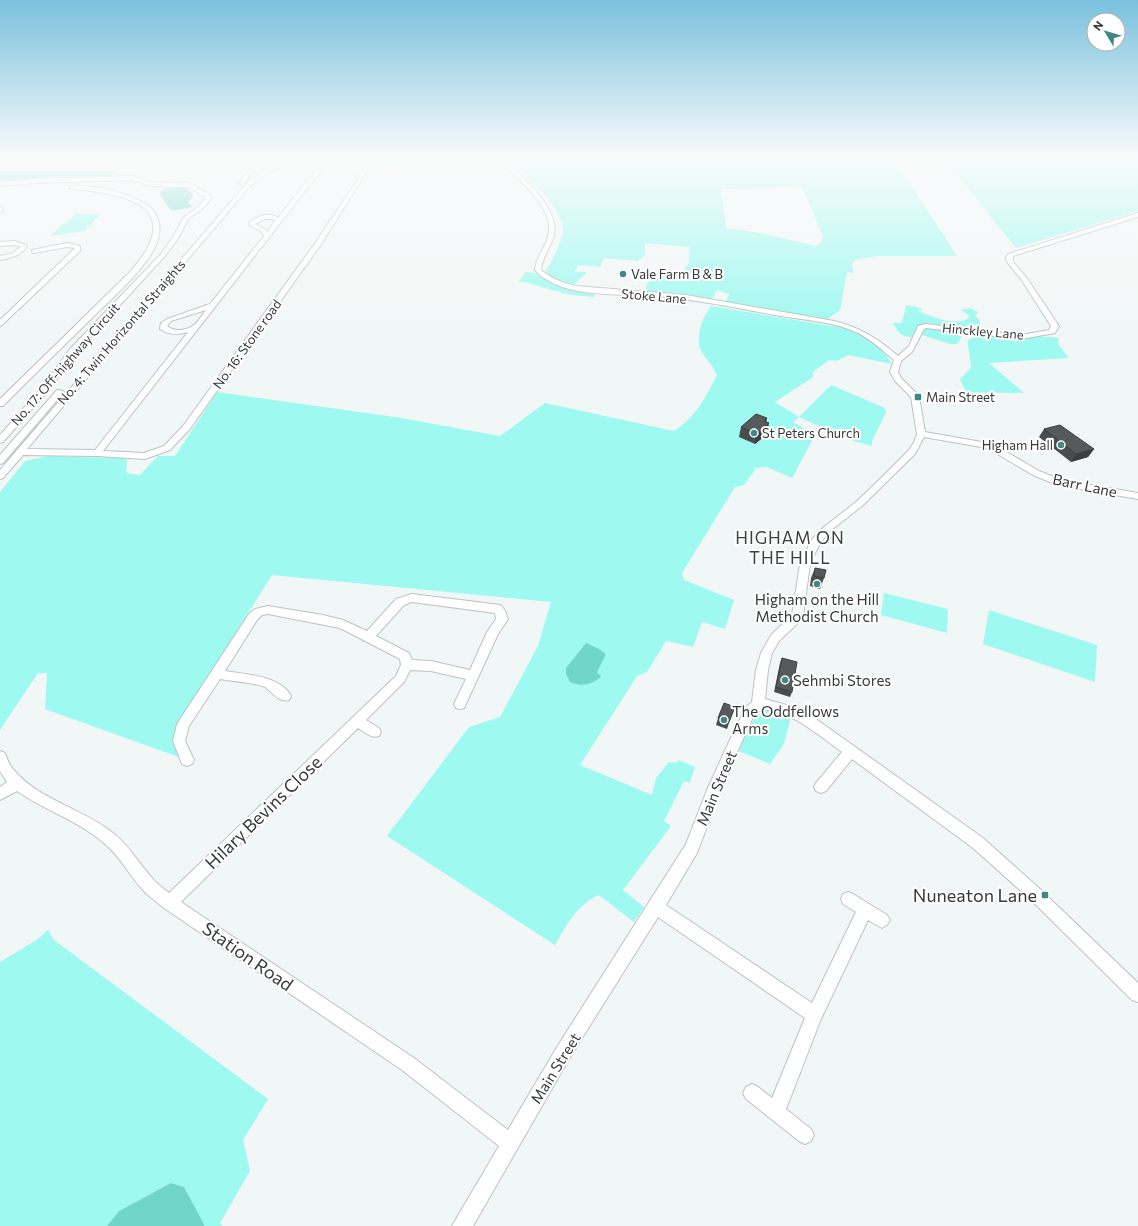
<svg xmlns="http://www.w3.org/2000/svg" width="1138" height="1226" font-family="Commissioner,sans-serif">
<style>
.green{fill:#9ef9f0;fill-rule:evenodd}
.water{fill:#72d5cc}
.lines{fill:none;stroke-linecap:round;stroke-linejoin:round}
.street-casing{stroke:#bcc2c1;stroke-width:2}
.street{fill:#fff;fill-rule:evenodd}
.wall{fill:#4a4d4d}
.shaded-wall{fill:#3c3f3f}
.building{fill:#565a5a;stroke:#3c3f3f}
.poi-dot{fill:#418882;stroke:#fff;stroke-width:1.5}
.labels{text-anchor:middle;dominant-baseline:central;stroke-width:4;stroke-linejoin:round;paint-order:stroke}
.far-poi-label{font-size:13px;fill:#373938;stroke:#fff;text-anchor:start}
.far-street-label{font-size:13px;fill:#373938;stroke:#fff}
.street-label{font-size:15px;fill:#373938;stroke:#fff}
.poi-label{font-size:15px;fill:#373938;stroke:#fff;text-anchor:start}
.quarter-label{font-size:17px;letter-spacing:1px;fill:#3c4140;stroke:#fff}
.near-street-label{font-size:18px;fill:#373938;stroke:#fff}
.near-poi-label{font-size:18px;fill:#373938;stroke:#fff;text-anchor:end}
</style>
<rect width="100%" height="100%" fill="#f1f7f6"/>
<path class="green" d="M382,157H482L374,167Z
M509,157H893L957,256H876L855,260L852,264L853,273L847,272L840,310L825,321L725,303L729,294L717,290L712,300L645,292L647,284L660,270L681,274L689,263V247L645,243V255L638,261L604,258L600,267L578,265L575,272H587L574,284L552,278L546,271C551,262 562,242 563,232C565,210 524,173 509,157ZM802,187L823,236L822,241L816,246L765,234L726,228L721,189Z
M943,157H1138V211L1016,248Z
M76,214H100L85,231L50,236Z
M526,272L535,273L549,281L596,292L594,297C581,296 568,295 556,291C543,288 532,283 519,281Z
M908,305L923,309L918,311C929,316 962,329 970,316L961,310L970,308L978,312L975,316L980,321V324L958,328L928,323L916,329L912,337C901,337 898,332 893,323H902L906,306Z
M711,306L844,328L871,340L886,355L892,364L848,355L837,361L829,360L813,372V377L775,402L799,417L831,385L885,408L886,413L872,441V446L851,440L799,417L793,422L815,435L792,478L767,467L754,468L755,470L744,485L735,487L682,573L684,580L734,600L725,629L702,622L693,647L666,641L647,672L637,676L580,765L652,795L656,778L669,762L677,763L678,760L695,767L690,783L684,781L664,821L671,826L623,890L644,907L634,922L599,895C577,904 566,926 555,945L387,836L469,727L500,717L538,646L551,602L272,575L180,722L174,747L187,760L45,709L47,673H38L0,730V492L25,461L48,456L123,458L127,460C128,474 120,473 140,475L158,456H175L217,392L395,417L500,436L545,403L674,431C695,418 706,397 717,375C713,365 704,358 700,348C696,334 703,317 711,306Z
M928,329L950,331L961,333V338L957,344H950L922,335L923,330Z
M979,335L1049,337L1059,338L1058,344L1069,358L989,363L1024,393L966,392L960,379L971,368C971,359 967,346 968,340Z
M884,593L948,609L947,633L881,615Z
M989,610L1097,645L1095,682L983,644Z
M765,708L791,717L784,744L770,764L739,751L747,731L760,709Z
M48,930L54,940L268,1099L243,1140L250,1171L220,1223L223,1226H204V1224L184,1187L171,1183L119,1211L107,1226H0V962L38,939Z"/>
<path class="water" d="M0,171H110L117,173L106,177L57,176L0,181Z
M177,186L186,188L193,195L188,203L193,206L192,207L177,210H171L169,208L160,195L161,191L167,188Z
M586,643L599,649L606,654L597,672L601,677C590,685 583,687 570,682L566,674V668Z
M171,1183L184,1187L204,1224V1226H107L119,1211Z"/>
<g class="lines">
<g class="street-casing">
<path id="street" d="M257,157H261L257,166L243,184H239V182L253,166Z
M302,157H308L271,171L251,185L27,449L95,450L188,332C178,335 169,335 160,329L161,323L167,319L210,304L264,236L261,231L249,225V223C256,216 270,211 278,218L316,170H320V172L103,451L144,453L164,446L183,426L316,242L360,176L353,170L328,165V159L339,157L332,161V163L357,168L362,172L370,160L367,157L375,158L322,243L189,430L170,450L145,459L97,456L23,455L3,478L0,479V470L247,183L267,169ZM265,219H273L275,221L267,232L265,229L255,224ZM206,310C202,315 198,322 194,325C186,331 174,332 167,326L171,321Z
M497,157H502C519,174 560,207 554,235C551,247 542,257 541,270C552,279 563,283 576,286L686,295L834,321C861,328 877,338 898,356L909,346L918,326L925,324L1021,335L1049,330L1051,326L1021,279L1007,262L1006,258L1008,254L1138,213V217L1013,256V262L1026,277L1059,326L1055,333L1021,339L926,328L924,329L912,352L901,361L898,372L901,378L919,396L925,432L993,444L1039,471L1062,480L1138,493V499L1057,485L1033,475L987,448L924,437L915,454L862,506L830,531L820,543L810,564L803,616L796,625L779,641L772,653L768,670L765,699L790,706L816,719L983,838L1041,890L1138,983V1002L1132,1000L1031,900L973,848L852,759L826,791L821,793L816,791L814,787L816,783L842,752C818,735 791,710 761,709L754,715L746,732L721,790L697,853L666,905L812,1003L856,912L843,904L841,899L843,894L848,892L853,894L887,915L890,920L887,925L882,928L868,920L821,1019L786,1109L811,1129L814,1135L811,1141L805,1144L799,1141L746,1099L743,1093L746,1087L752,1084L758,1087L772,1098L805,1018L658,917L569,1059L473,1226H452L499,1146L402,1070L164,908C157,902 149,897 143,890C129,875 120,856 104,843C79,821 44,810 17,791L0,800V787L7,782L0,771V751L5,753C7,758 9,765 13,769C38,800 82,808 113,833C129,845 139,864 153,879C157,884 163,888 169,893L396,676L401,665L400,659L340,628L268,614L262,615L257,620L225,671C245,674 281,676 291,696L289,700C279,703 272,692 265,687C257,683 230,681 220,679L189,726L185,741L194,760L192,764L187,766L182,764L173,741L177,724L249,614L255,609L268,606L323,615L343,620L367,631L396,599L412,594L501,605L505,611L508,619L498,634L464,708L460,709L456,708L454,704L466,679L431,671L410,670L404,682L366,720L379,728L381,732L379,736C371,739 365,732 358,728L181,902L414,1058L508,1130L557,1047L686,844L707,790L734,731L746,707L752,702L756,670L761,653L771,635L792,615L800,564L812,539L824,527L856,502L878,481L909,450L914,442L917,434L911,397L895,381L890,372L894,360C883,351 872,340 858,333C833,321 803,320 775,315C737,308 698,300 659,296C623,293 561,300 535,270C536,256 547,246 549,232C552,203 513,177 497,157ZM412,602L495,613L496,619L487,632L470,670L431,661L412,660L409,653L376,636L404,605Z
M133,176L151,182L190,183L210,195L211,199L202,209L188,219L179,237L165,256L76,353L48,391L3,442L0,443V435L42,387L70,349L161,254L173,237L184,217L198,207L205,199V197L189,187L150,186L133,180L36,183L0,186V182L36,179Z
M70,186C89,184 121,191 138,200C155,208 163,221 158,239C152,264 109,301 90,320C61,348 32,377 3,406H0V399L129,273C187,208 131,194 72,189L70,188Z
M0,205L3,207V211L0,213Z
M15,241L26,245L27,246C21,256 11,258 0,260V256L11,254L21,247L15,245L0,246V242Z
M67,243L80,246V251L2,325L0,326V320L75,248L67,247L34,253L32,252V250Z
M57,390H60L64,392L3,463L0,464V455Z"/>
</g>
<use href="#street" class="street"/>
</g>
<path class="wall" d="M767,418L766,422L767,434L755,444L739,437L741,427Z
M1044,429L1094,449L1088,457L1071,462L1039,437Z
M815,568L824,578L820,589L810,586L811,578Z
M782,658L792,692L790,697L774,692L780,663Z
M732,714L727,729L716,725L718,718Z"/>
<path class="shaded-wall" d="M767,418L764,428L769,423L767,434L755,444L757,434L764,421Z
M1094,449L1088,457L1071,462L1076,454Z"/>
<path class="building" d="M756,414L767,418L764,421L769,423L757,434L741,427Z
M1060,425L1094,449L1076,454L1044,429Z
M815,568L826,570L824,578L814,576Z
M782,658L797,662L792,692L776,687Z
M724,703L735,707L729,722L718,718Z"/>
<linearGradient id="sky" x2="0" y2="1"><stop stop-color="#79c1dd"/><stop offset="0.48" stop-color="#f9fbfb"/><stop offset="1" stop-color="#f9fbfb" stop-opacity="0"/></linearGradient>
<rect width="1138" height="329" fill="url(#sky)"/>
<g class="poi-dot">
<circle cx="623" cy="274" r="4"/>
<rect x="914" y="393" width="8" height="8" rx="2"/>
<circle cx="754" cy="433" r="4"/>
<circle cx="1061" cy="445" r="4"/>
<circle cx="817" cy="584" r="4"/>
<circle cx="785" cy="680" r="4"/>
<circle cx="724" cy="720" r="4"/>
<rect x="1041" y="891" width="8" height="8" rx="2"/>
</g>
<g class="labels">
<g class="far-poi-label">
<text x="631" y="274">Vale Farm B &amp; B</text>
<text x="926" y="397">Main Street</text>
<text x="762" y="433">St Peters Church</text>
<text x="1053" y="445" text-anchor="end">Higham Hall</text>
</g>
<g class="far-street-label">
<text transform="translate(654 296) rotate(5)">Stoke Lane</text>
<text transform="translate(983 331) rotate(5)">Hinckley Lane</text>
<text transform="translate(121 332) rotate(-49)">No. 4: Twin Horizontal Straights</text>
<text transform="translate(247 344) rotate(-54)">No. 16: Stone road</text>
<text transform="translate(65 364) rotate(-49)">No. 17: Off-highway Circuit</text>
</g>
<g class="street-label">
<text transform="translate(1085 485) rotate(12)">Barr Lane</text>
<text transform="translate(716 788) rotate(-67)">Main Street</text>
<text transform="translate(555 1068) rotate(-58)">Main Street</text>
</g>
<g class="poi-label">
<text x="817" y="599" text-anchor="middle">Higham on the Hill<tspan x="817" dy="17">Methodist Church</tspan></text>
<text x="793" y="680">Sehmbi Stores</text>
<text x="732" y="711">The Oddfellows<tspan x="732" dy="17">Arms</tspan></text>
</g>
<g class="quarter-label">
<text x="790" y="537">HIGHAM ON<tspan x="790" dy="20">THE HILL</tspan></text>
</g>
<g class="near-street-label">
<text transform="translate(263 812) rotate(-44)">Hilary Bevins Close</text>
<text transform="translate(248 956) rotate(35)">Station Road</text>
</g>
<g class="near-poi-label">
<text x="1037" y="895">Nuneaton Lane</text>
</g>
</g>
<g transform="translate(1106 32) rotate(308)"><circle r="19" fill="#ffffff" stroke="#afb0af"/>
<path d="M0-3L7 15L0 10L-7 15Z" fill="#418882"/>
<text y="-6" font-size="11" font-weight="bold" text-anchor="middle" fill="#373938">N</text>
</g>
</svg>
